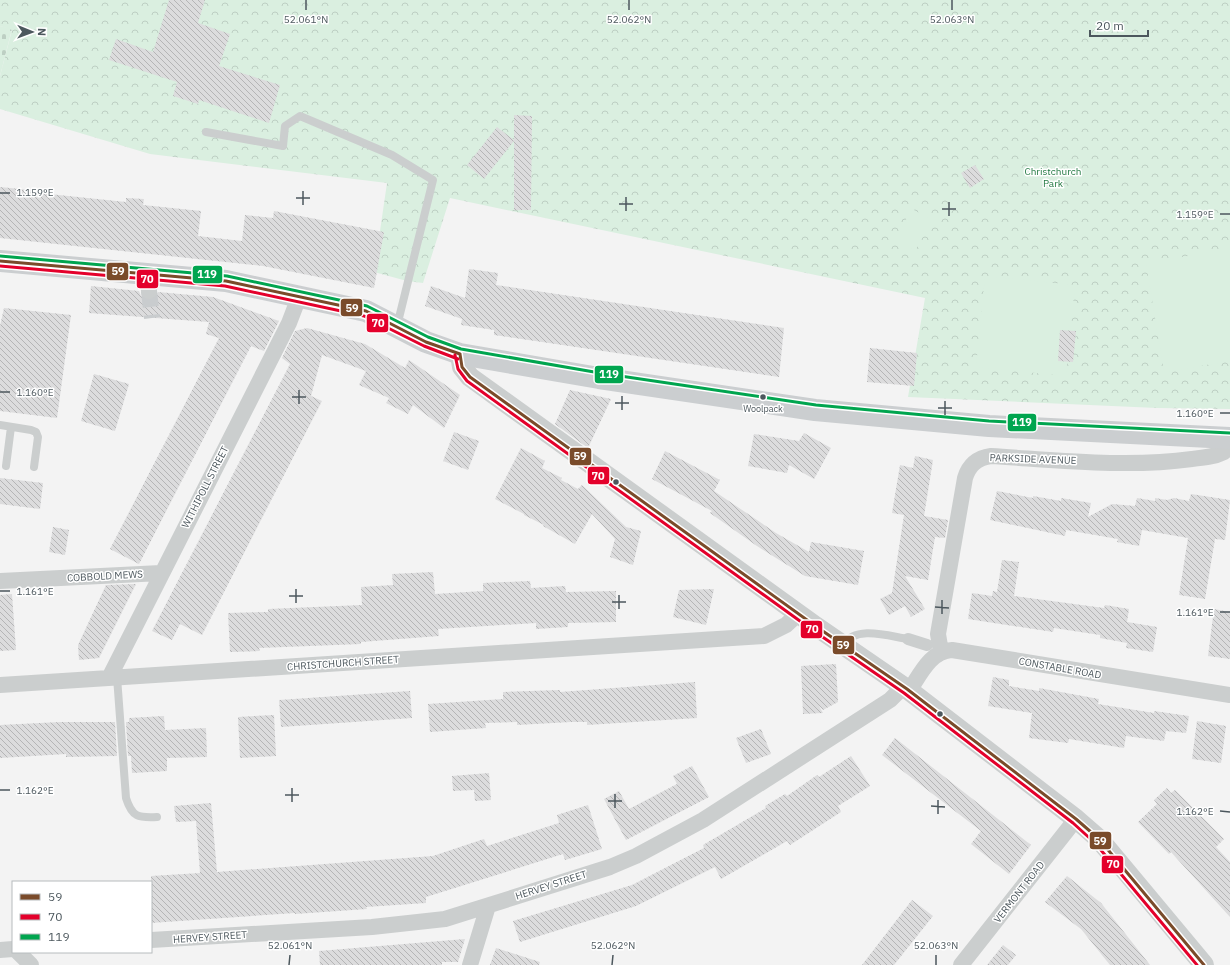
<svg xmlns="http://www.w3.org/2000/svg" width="1230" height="965" font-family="'IBM Plex Sans',sans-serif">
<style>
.cemetery{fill:url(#cemetery-stones)}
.park{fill:url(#park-crowns)}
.garden{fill:#daefe0}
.building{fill:url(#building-back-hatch)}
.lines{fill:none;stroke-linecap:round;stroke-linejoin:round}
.minor-tunnel{stroke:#c9ccce;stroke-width:16;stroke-dasharray:16 8;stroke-linecap:butt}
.service{stroke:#cbcece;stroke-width:8}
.pedestrian{stroke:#cbcece;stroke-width:12}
.minor{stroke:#cbcece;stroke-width:16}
.tertiary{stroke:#cbcece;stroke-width:20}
.secondary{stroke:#cbced0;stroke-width:22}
.bus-1-casing{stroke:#fff;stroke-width:6}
.bus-2-casing{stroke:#fff;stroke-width:6}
.bus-3-casing{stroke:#fff;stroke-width:6}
.bus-1{stroke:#7a4b2a;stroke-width:3}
.bus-2{stroke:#e4002b;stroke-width:3}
.bus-3{stroke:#00a54f;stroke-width:3}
.ticks{fill:none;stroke:#4c575d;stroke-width:1.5}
.bus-dot{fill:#4c575d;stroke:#fff;stroke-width:1.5}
.labels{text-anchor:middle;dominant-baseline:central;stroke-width:3;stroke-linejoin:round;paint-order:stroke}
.bus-label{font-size:9px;fill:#4c575d;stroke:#fff}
.park-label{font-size:10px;fill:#227942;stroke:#fff}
.street-label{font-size:10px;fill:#4c575d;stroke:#fff}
.ticks-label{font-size:10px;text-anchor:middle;fill:#4c575d;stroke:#fff;stroke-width:3;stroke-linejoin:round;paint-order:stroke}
.line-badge{stroke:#fff;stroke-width:1.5}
.badge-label{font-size:11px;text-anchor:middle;font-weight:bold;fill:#fff}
</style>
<defs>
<pattern id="cemetery-stones" width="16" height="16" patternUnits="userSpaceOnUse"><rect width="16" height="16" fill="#daefe0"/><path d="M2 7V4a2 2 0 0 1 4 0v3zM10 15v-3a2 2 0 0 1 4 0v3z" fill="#bdcfc3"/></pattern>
<pattern id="park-crowns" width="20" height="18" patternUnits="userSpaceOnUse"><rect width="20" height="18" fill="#daefe0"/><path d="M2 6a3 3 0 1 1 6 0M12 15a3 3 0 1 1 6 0" fill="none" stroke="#bdcfc3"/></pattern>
<pattern id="building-back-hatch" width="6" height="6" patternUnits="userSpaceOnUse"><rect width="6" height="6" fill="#dcdcdd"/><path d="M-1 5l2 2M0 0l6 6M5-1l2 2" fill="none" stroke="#b5b5b6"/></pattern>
</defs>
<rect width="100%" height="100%" fill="#f3f3f3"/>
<path class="cemetery" d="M0,26L12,29L0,76Z"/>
<path class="park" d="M0,0H1230V409L1157,408L908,397L925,298L450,198L423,283L407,281L374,272L387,183L150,154L0,109V76L12,30L0,26Z"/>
<path class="garden" d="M912,209L932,220L915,251L895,239Z
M1230,249V361L1164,372L1146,263Z
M985,276L1075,285L1066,376L976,367Z"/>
<path class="building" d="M169,0H205L198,23L230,34L219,66L280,85L269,123L199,100L198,104L173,96L177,82L109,60L116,39L153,52Z
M514,115L532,116L531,210H514V141L484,179L467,165L497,127L514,140Z
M975,165L984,179L970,188L961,173Z
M0,187L50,192L49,194L126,202V198L144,199L143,205L201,211L198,236L242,241L245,215L273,218L274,211L384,232L374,288L263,266L0,238Z
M469,269L498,273L496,285L784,328L779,377L494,335V330L461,325L462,319L425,306L431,286L465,298Z
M91,286L139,291L141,296L149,300L154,299L158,292L213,297L279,321L264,351L251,346L139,564L110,549L219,338L206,334L209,322L89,313Z
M4,308L71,315L57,418L0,411V326Z
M307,328L365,344L405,368L409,360L460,395L444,428L413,405L408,414L386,403L389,398L359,385L366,371L322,355L311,396L322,401L202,635L180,624L172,640L152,631L290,364L282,358L295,331Z
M1060,330L1076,331L1073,362L1058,361Z
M870,348L917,353L914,386L867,382Z
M94,374L129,384L115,431L81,421Z
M570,390L611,399L588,448L555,424Z
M454,432L479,441L468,470L443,461Z
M804,433L831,448L814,479L789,465L787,473L748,466L754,434L799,441Z
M521,448L545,461L542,468L562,478L561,480L578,489L582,485L626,527L641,531L633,565L610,557L615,539L592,514L575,544L543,526L544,525L524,515V514L495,499Z
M665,451L720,480L714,491L776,533L809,552L811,542L864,551L858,585L805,576L757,546L710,513L712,511L652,479Z
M915,456L933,460L924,516L948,520L945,538L935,537L928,580L905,576L925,609L911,617L905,606L889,615L880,599L892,593L904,515L892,513L900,465L913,468Z
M0,478L43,483L40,509L0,504Z
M997,491L1033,498V496L1061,501V498L1091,503L1088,517L1112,504L1135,506L1137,498L1155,501V498L1167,500L1174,498L1189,501L1191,494L1230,500L1225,540L1215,539L1205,599L1179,595L1188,538L1142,530L1139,546L1117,542L1118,539L1066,530L1065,536L990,520Z
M53,527L69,530L65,555L49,552Z
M1002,560L1019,562L1014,596L1104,608L1105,605L1129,609L1127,622L1157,627L1153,652L1126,648L1127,643L1100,638V635L1054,628L1053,632L968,619L972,593L992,596L993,591L997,592Z
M433,572L435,594L483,591V583L530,581L531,588L565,586L566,592L616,591V622L568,623V627L536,629V623L438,629L439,636L361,642V644L259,648L260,651L230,652L228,613L268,612V609L362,605L361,587L393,585L392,574Z
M136,584L99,658L79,660L78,645L106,585Z
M714,589L706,625L673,617L679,590Z
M12,594L16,650L0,651V595Z
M1214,609L1230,612V659L1208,656Z
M836,664L838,702L823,710L819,706L823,713L803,714L801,666Z
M993,677L1009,680V686L1039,691V688L1099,699L1098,704L1154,713V711L1189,716L1186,733L1166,731L1164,741L1126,736L1124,748L1069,739L1068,743L1029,738L1032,713L988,706Z
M695,682L697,718L587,725V722H571L517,725V722L485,723L486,728L430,732L428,704L503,699V692L560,690V692Z
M410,691L412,718L281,727L279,700Z
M274,715L276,756L240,758L238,717Z
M164,716L165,730L206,728L207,757L167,758V771L132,773L131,756H128L126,722H129V718Z
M1197,721L1226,726L1221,763L1192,759Z
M60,722H115L117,756L66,757V754L0,758V725Z
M761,729L771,754L746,763L736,738Z
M895,738L1031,845L1009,874L971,844L981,831L882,755Z
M851,756L870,786L838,806L841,812L790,845L787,841L721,879L715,867L636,906L520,942L513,921L632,885L704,848L703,845L766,808L765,806L785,794L787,796L817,775L819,777Z
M692,766L709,797L626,840L604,799L619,791L629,809L677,784L673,776Z
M489,773L491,800L475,801L474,790L453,791L452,776Z
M1167,788L1171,793L1175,790L1224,839L1216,847L1230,862V917L1171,852L1169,854L1138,822L1157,804L1154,800Z
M211,803L217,872L433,856L484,839L487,846L559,823L557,815L588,805L602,849L565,860L563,854L426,897V903L366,907L367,909L295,914V913L151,923V876L200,873L196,821L176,822L174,806Z
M1067,876L1101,903L1150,965H1110L1081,929L1045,902Z
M912,900L933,916L894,965H862Z
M465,939L458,962H442V965H320L319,951Z
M1003,945L1016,955L1008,965H987Z
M496,948L540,962L539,965H490Z"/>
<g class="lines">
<path class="minor-tunnel" d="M149,291L152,318"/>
<path class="service" d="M206,132L283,146L285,126L300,116L392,155L433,180L397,326
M0,425L31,430L36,432L38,437L34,467
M6,466L11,427
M843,645C856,625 888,636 908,639
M117,677L126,798C132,817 138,818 157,817"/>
<path class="pedestrian" d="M908,639L927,645"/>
<path class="minor" d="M148,273L149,291
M0,581L161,573
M941,652L938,634L965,478C969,465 977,458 991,456C1057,460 1126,468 1192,459C1203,458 1214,457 1224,452L1226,446L1225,438
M109,678L289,323L299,297
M0,685L764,636L786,625L798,614
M909,691C920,675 930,651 952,650L1230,695
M151,940L372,927L445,919L610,867L636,856L703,820L890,700L903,687
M0,950L13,949
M18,952L31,965
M470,965L488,906
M961,965L1076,819"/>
<path class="tertiary" d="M460,354L462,367L470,377L814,625L907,689L1076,819L1099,839L1204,965"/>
<path class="secondary" d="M0,261L226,281L366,311L426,342L460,354L599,378L815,410L989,426L1230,438"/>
<g class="bus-1-casing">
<path id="bus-1" d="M0,261L226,281L366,311L426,342L460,354
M460,354L462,367L470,377L814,625L907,689L1076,819L1099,839L1204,965"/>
</g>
<g class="bus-2-casing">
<path id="bus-2" d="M0,266L225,286L364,316L424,346L458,359
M455,355L458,369L467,381L811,629L904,693L1073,823L1095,843L1197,965"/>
</g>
<g class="bus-3-casing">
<path id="bus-3" d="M0,256L227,276L367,306L428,337L461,349L600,373L816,405L989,421L1230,433"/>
</g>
<use href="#bus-1" class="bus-1"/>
<use href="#bus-2" class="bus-2"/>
<use href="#bus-3" class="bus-3"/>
</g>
<path class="ticks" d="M306,10V0M629,10V0M952,10V0M0,193H10M296,198H310M619,204H633M303,205V191M942,209H956M626,211V197M1220,214H1230M949,216V202M0,392H10M292,397H306M615,403H629M299,404V390M938,408H952M622,410V396M1220,413H1230M945,415V401M0,591H10M289,596H303M612,602H626M296,603V589M935,607L949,608M619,609V595M1220,612H1230M942,614V600M0,790H10M285,795H299M608,801H622M292,802V788M931,806L945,807M615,808V794M1220,811L1230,812M938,814V800M289,965L290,955M612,965L613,955M936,965V955"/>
<g class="bus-dot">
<circle cx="763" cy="397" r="3.5"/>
<circle cx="616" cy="482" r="3.5"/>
<circle cx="940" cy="714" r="3.5"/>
</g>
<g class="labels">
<g class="bus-label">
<text x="763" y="408">Woolpack</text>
</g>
<g class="park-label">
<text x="1053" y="171">Christchurch<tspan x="1053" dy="12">Park</tspan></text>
</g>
<g class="street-label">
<text transform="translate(1033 459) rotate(2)">PARKSIDE AVENUE</text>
<text transform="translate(205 487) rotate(-63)">WITHIPOLL STREET</text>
<text transform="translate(105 576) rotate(-3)">COBBOLD MEWS</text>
<text transform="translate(343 663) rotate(-4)">CHRISTCHURCH STREET</text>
<text transform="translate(1060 668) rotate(10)">CONSTABLE ROAD</text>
<text transform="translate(551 885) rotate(-18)">HERVEY STREET</text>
<text transform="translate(1019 892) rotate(-52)">VERMONT ROAD</text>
<text transform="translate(210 937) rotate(-4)">HERVEY STREET</text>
</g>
</g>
<g class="ticks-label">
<text x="306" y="23">52.061°N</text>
<text x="629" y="23">52.062°N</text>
<text x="952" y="23">52.063°N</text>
<text x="35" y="196">1.159°E</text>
<text x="1195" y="218">1.159°E</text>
<text x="35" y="396">1.160°E</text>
<text x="1195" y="417">1.160°E</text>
<text x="35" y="595">1.161°E</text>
<text x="1195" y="616">1.161°E</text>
<text x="35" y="794">1.162°E</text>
<text x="1195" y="815">1.162°E</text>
<text x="290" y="949">52.061°N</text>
<text x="613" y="949">52.062°N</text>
<text x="936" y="949">52.063°N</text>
</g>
<g class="line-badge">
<rect x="106" y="262" width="23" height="19" rx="4" fill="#7a4b2a"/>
<rect x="192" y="265" width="31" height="19" rx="4" fill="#00a54f"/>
<rect x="136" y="269" width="23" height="20" rx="4" fill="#e4002b"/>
<rect x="340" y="298" width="23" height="19" rx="4" fill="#7a4b2a"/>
<rect x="366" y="313" width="23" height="20" rx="4" fill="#e4002b"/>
<rect x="594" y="365" width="30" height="19" rx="4" fill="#00a54f"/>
<rect x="1007" y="413" width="30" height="19" rx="4" fill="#00a54f"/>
<rect x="569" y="447" width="23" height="19" rx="4" fill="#7a4b2a"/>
<rect x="587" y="466" width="23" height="19" rx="4" fill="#e4002b"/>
<rect x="800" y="620" width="23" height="19" rx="4" fill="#e4002b"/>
<rect x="832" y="635" width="23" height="20" rx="4" fill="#7a4b2a"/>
<rect x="1089" y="831" width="23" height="19" rx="4" fill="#7a4b2a"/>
<rect x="1101" y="855" width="23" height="19" rx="4" fill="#e4002b"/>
</g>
<g class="badge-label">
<text x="118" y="275">59</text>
<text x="207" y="278">119</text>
<text x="147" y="283">70</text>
<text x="352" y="312">59</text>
<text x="378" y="327">70</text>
<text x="609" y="378">119</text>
<text x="1022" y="426">119</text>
<text x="580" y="460">59</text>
<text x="598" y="480">70</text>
<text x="812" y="633">70</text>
<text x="843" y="649">59</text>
<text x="1100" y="845">59</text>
<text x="1113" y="868">70</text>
</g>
<rect x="12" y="881" width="140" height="72" fill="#ffffff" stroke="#b7bcbe"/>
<rect x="20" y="894" width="20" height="6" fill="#7a4b2a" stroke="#b7bcbe"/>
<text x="48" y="901" font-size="12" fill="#4c575d">59</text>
<rect x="20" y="914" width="20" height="6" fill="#e4002b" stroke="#b7bcbe"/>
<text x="48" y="921" font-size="12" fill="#4c575d">70</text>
<rect x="20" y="934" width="20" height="6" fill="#00a54f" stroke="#b7bcbe"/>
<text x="48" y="941" font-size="12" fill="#4c575d">119</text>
<g transform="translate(32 32) rotate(91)" stroke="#ffffff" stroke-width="3" paint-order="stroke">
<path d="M0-3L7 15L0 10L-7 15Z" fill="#4c575d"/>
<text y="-6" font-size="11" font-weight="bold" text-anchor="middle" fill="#4c575d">N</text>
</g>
<path d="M1090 30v6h58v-6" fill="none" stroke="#4c575d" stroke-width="2"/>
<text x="1096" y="30" font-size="12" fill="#4c575d" stroke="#ffffff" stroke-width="3" paint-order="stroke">20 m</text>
</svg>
